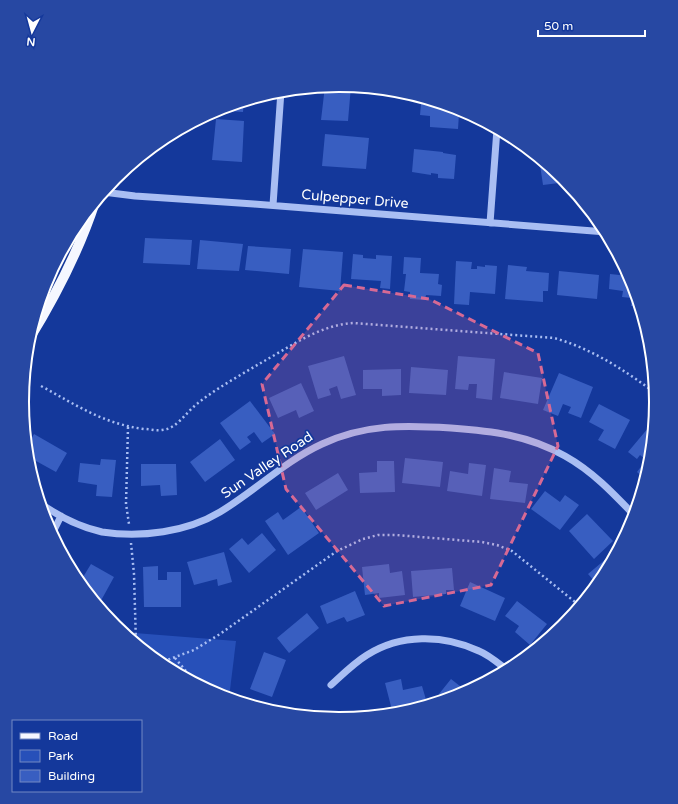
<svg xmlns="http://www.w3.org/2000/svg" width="678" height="804" font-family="'Varela Round',sans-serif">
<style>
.green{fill:#2750b9}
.building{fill:#385ec1}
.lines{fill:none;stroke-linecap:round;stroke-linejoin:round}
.path{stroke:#a9bef3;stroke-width:2.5;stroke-dasharray:2 3;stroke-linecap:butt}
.minor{stroke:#a9bef3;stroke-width:7}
.major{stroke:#f5f7ff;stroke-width:10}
.marked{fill:#d76994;fill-opacity:0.2;stroke:#d76994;stroke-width:3;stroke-dasharray:8 5;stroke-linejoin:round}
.labels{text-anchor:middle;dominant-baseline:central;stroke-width:3.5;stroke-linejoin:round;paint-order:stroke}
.street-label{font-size:14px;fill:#fff;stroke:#14389b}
.rim{fill:none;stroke:#fff;stroke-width:2}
</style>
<rect width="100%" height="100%" fill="#14389b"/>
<path class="green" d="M122,632L236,641L229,698L217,695L163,665Z"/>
<path class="building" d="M339,85L351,86L348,121L321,120L325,86Z
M431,100L454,107L453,113L459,114L458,129L430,127V116L420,115L421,104L431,105Z
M244,101L243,112L215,110L218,109Z
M216,119L244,121L242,162L212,160Z
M325,134L369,138L366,169L322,166Z
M414,149L443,152V153L456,155L454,179L438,178V174L431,173V175L412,172Z
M539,158L563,178L567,182L543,185Z
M145,238L192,240L190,265L143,263Z
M200,240L243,244L239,271L197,269Z
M248,246L291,249L289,274L245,270Z
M303,249L343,252L340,291L299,287Z
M353,254L363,255V258L376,259V255L392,256L390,289L380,288L381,281L351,279Z
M404,257L421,258L420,273L439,274L438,284L442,285L441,296L426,295L425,300L410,299V292L404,291L406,274H403Z
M456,261L472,262L471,269H477V266L485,267V265L497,266L495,294L470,292L469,305L454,304Z
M508,265L527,267L526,271L549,273L548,291H543V302L505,299Z
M559,271L599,275L597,299L557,295Z
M610,274L629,276L640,306H631L632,298L622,297L623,291L609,289Z
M344,356L356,395L341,399L337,386L329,389L331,395L318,399L308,366Z
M458,356L495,359L492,400L476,398L477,384H469L468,390L455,389Z
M411,367L448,370L446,395L409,393Z
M401,369V395L382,396V389H363V370Z
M504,372L542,378L538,404L500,398Z
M559,373L593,387L581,418L568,413L571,407L563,404L558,416L543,410Z
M301,383L314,411L299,418L296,410L278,418L269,398Z
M250,401L275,434L262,443L254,432L247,437L251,442L240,450L220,423Z
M599,404L630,420L615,449L598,440L604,430L589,422Z
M649,427L653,430L650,464L645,479L637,472L646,460L640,455L637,459L628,452Z
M34,434L67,453L56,472L27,456L26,448Z
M220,439L235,460L205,482L190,462Z
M405,458L443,462L440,487L402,483Z
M101,459L116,460L112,497L96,496L97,485L78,482L80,463L100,465Z
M377,461H394L395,492L360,493L359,473L377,472Z
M469,463L486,465L482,496L447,491L450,471L468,474Z
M141,464H176L177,495L161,496L160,485L141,486Z
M494,468L511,471L509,482L528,484L525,503L490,499Z
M338,473L348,490L316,510L305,493Z
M545,491L560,502L565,495L579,505L560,530L531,509Z
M301,507L319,533L288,555L265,521L278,512L283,520Z
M587,514L613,541L594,559L569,531Z
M262,533L276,550L249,573L229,549L242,538L248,545Z
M619,548L602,578L597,584L588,574Z
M224,552L232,582L218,586L217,579L194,585L187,562Z
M91,564L114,577L98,606L78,581L80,582Z
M389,564L390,573L402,571L405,595L379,598V593L365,595L362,567Z
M158,566V580H167V572H181V607H144L143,567Z
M452,568L454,590H446V594L413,597L411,571Z
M470,582L505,598L495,621L460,606Z
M355,591L365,615L347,622L344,617L327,624L320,606Z
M517,601L547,624L530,645L515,632L519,626L505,616Z
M307,613L319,628L289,653L277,638Z
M558,621L564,626L543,643V642Z
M264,652L286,660L272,697L250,689Z
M401,679L403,690L422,686L427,703L413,707L414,709L393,714L385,683Z
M451,679L465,690L470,683L475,687L460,695L446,699L439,694Z"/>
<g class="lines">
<path class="path" d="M41,386C76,405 104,424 144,429C150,429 156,431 162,430C177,429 186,412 198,403C217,388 239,376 259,364C288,348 319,325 353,323L554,338C590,348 625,370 655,393
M128,427L126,504L129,524
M131,543L134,574L136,644
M175,658L196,683
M159,663L194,650L220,634L337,551L363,539L378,535H396L482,542L497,545L512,551L580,606"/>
<path class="minor" d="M103,192L135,196L254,204L606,232
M273,205L281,91
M490,223L497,129
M40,503C58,516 80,527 102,532C141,538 187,532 220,512C255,491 285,461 322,444C365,424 404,425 451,428C492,431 528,435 565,456C592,471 613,493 634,515
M52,534L61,516
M331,685C342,675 354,663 367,655C400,634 443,634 479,651C489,655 498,663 507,670"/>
<path class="major" d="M28,341C55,297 79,251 95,202"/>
</g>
<path class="marked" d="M344,285L429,299L538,353L558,446L491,585L384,606L286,489L262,384Z"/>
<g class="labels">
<g class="street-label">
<text transform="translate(355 199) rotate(5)">Culpepper Drive</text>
<text transform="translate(267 465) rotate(-34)">Sun Valley Road</text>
</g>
</g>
<path d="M0 0H678V804H0ZM29 402a310 310 0 1 1 620 0a310 310 0 1 1-620 0Z" fill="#2748a3" fill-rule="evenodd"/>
<path class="rim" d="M29 402a310 310 0 1 1 620 0a310 310 0 1 1-620 0Z"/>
<rect x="12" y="720" width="130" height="72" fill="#14389b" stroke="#7288c3"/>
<rect x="20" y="733" width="20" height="6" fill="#f5f7ff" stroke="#7288c3"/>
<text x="48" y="740" font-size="12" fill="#ffffff">Road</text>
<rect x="20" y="750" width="20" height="12" fill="#2750b9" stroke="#7288c3"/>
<text x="48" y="760" font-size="12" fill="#ffffff">Park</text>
<rect x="20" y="770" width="20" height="12" fill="#385ec1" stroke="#7288c3"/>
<text x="48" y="780" font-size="12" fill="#ffffff">Building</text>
<g transform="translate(32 32) rotate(186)" stroke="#14389b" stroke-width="3" paint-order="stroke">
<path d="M0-3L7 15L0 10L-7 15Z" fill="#ffffff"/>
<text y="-6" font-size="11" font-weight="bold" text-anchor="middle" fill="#ffffff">N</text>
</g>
<path d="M538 30v6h107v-6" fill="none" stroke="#ffffff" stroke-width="2"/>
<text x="544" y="30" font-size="12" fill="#ffffff" stroke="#14389b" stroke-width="3" paint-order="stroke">50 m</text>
</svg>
